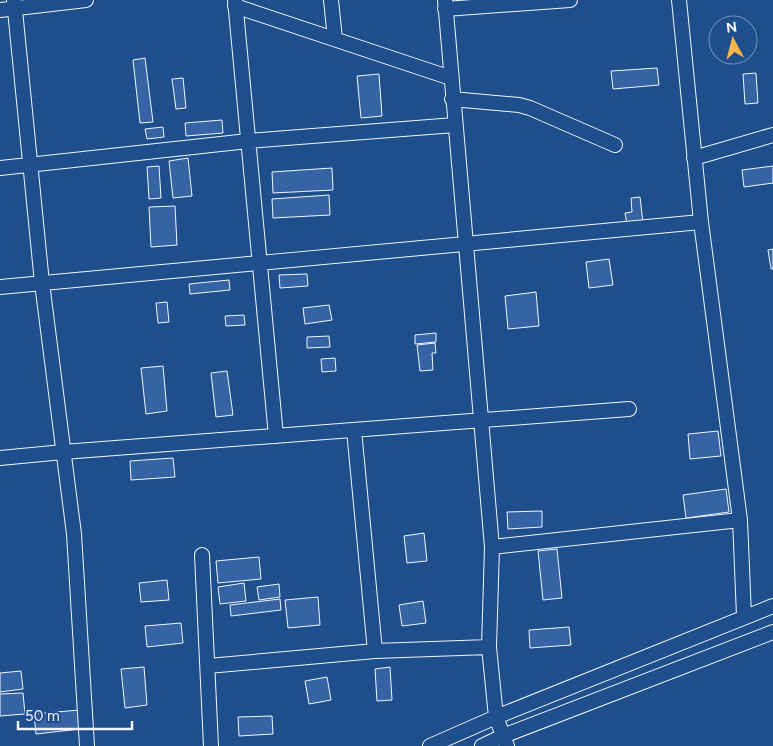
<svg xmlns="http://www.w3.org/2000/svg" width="773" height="746" font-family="Figtree,sans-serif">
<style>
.building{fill:#3563a3;stroke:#f2f6ff}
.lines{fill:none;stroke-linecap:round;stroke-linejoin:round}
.street-casing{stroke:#f2f6ff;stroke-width:16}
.street{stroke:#1f4e8c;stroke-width:14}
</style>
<rect width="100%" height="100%" fill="#1f4e8c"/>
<path class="building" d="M145,58L153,122L140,123L133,60Z
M657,68L659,85L613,89L611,71Z
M756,73L758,103L745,104L743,74Z
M379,74L382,116L361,118L357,76Z
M183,78L186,108L176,109L172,79Z
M222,120L223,133L186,136L185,123Z
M163,127L164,137L147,139L145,129Z
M188,158L192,196L173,198L169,161Z
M159,166L161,198L149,199L147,167Z
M773,166V183L744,187L742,170Z
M332,168L333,190L273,193L272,172Z
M329,195L330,215L273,218L272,199Z
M640,197L643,223L627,225L625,213L632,212L631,198Z
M175,206L177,245L151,247L149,207Z
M773,249V269H771L768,250Z
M609,259L613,285L589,288L586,262Z
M307,274L308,286L280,288L279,275Z
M229,280L230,290L190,294L189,284Z
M536,292L539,326L508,329L505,296Z
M167,302L169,322L158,323L156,303Z
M329,305L332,320L305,324L303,308Z
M244,315L245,325L226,326L225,316Z
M436,333V342L415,344V335Z
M329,336L330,347L307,348V337Z
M435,343L436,353H432L433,370L420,371L417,345Z
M335,358L336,371L322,372L321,359Z
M163,366L167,411L146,414L141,368Z
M227,371L233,415L216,417L211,373Z
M718,431L721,456L690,459L688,434Z
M173,458L175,477L131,480L130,461Z
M726,489L729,512L686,518L683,495Z
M542,511V527L508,529L507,512Z
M424,533L427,561L407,563L404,536Z
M557,549L562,598L543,600L538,551Z
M259,557L261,579L218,583L216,561Z
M167,580L169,600L141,602L139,583Z
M244,583L246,601L220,604L218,587Z
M279,584L280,597L259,600L257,587Z
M318,597L320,625L288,628L285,600Z
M280,599L281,610L231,616L230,605Z
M423,601L426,623L402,626L399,605Z
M181,623L183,643L147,647L145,626Z
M569,627L571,645L530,648L529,630Z
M144,667L147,705L125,708L121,669Z
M390,667L392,700L377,701L375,669Z
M21,671L23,689L0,692V673Z
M327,677L331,700L309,704L305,681Z
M23,693L25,714L0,716V694Z
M79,710L80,729L36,734L34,714Z
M272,716L273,734L239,736L238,717Z"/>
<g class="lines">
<g class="street-casing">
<path id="street" d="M14,0L42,283L74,534L87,746
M235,0L276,436
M331,0L335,39
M445,0L492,547L489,647L496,717L507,746
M679,0L701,222L740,520L744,616
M235,6L451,78
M445,9L570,0
M0,10L86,0
M452,99L519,105L530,108L615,145
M694,158L773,135
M0,168L248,141L455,125
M0,287L701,222
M354,430L375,651
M0,458L63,452L629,409
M492,547L740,520
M202,555L211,746
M208,666L375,651L489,647
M430,746L496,717L773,606
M482,746L503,736L773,632"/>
</g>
<use href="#street" class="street"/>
</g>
<g transform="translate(733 40) rotate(353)"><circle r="24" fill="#1f4e8c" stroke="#7391ba"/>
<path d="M0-4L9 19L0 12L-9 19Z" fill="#ffb74d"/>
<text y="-8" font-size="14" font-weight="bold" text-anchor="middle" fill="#f2f6ff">N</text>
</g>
<path d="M18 721v8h114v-8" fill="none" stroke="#f2f6ff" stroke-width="2.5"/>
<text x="25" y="721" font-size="15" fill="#f2f6ff" stroke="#1f4e8c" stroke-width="4" paint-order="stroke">50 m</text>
</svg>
